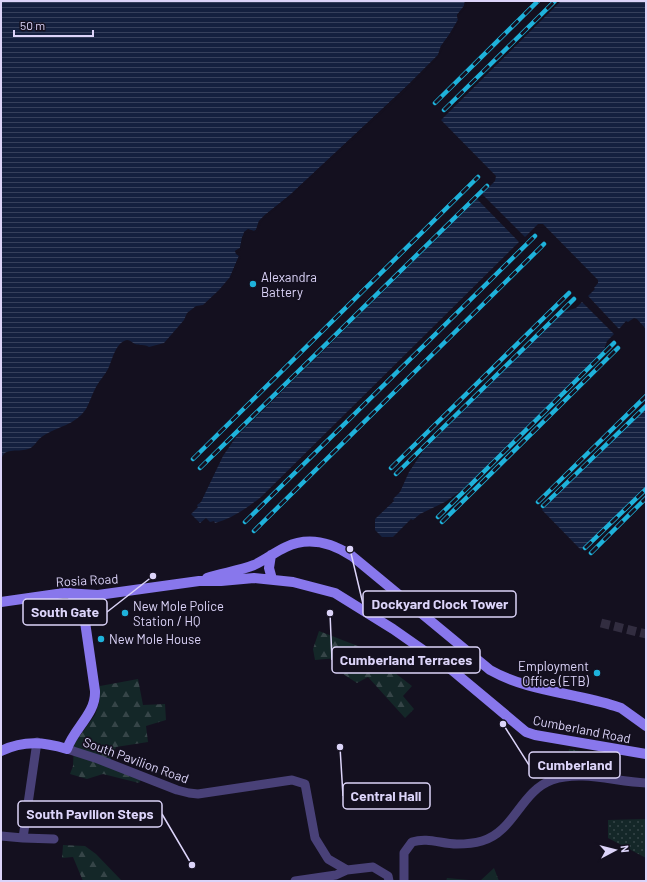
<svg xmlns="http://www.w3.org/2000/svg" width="647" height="882" font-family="Barlow,sans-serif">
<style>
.forest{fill:url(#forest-firs)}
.park{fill:url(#park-dots)}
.water{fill:url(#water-rules)}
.pier{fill:#14101f}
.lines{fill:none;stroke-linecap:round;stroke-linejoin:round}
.street-tunnel{stroke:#322d40;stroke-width:9;stroke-dasharray:9 4.5;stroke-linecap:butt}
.street{stroke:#494178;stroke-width:9}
.secondary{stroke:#8877ec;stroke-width:10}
.rail-casing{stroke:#1eb2db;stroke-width:4.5}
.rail{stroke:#14101f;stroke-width:3;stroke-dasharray:9;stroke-linecap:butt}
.poi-dot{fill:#1eb2db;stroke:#14101f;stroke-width:1.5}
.labels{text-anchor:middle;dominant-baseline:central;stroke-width:3.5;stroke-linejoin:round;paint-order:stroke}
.poi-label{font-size:13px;fill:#dcd4f9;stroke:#14101f;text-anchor:start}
.street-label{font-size:13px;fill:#dcd4f9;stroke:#14101f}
.leader{fill:none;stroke:#dcd4f9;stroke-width:1.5}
.callout-dot{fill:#dcd4f9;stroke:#14101f;stroke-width:1.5}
.callout{fill:#14101f;stroke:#dcd4f9;stroke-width:1.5}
.callout-label{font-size:14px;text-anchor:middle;font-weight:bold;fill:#dcd4f9}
</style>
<defs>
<pattern id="forest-firs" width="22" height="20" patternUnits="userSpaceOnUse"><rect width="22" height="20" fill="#142728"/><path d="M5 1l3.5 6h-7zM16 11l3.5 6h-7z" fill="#364548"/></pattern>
<pattern id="park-dots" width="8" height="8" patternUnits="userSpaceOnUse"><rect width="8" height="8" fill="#142728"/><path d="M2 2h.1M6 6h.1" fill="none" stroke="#364548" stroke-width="1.8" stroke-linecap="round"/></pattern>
<pattern id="water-rules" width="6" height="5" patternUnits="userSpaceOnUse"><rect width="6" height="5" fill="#14203f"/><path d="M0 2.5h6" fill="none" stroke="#36405c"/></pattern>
</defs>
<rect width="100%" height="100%" fill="#14101f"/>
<path class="forest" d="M319,631L363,648L381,659L382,663L412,686L403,696L414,709L405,718L368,677L357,683L340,672L337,658L315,660L313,649Z
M138,679L143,705L165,704L166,720L146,726L148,742L116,747L108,766L141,779L139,783L103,774L87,779L70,774L73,766L74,744L95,715L99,703L100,686Z
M63,845L85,846L96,854L122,881H83L73,857L62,858Z
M494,868L499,881H446L447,878L480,881Z"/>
<path class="park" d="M569,749L610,756L608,767L567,760Z
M646,819V858L608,838V820Z"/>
<path class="water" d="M1,1H465L464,6L457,15L458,20L449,35L441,46L438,55L408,85L290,195L265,215L259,221L256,230L254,231L248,230L242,237L240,248L235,251L239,256L230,277L219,290L203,305L196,306L187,313L184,320L164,343L149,347C144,344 140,346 135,344C131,342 129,338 124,341C115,345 112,361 108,369C105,375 99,381 96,387C92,394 90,402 86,409C74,426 58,426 43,436C38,439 36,444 32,447C25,453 8,448 4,454C2,456 2,458 1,460Z
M561,1H646V329L637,319L634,318L628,322L626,321L619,329L588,296L595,289L594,288L598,283V280L543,224H538L525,237L482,194L495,181L496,176L441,120Z
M477,199L519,242L261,497C247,508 233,518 215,523L214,521L210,522L206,518L200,523L191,514L198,507L197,505L201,502L223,456L236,437Z
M582,302L614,334L607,341L603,353L462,490L445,502L420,514L413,520L411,519L393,537H382L375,530V519L394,501L393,499L400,492L409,472L423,451L563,312L576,308Z
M646,407V487L581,550L542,510Z"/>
<path class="pier" d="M465,1H467L466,7L459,15V21L451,36L443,47L439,56L428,68L410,87L291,196L267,216L261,222L258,232L254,233L249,232L246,233L242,249L237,252L241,254V256L237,268L230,280V277L239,256L236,254L235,251L240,248L244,232L248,229L254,231L256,230L259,221L265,215L290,195L408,85L438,55L441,46L449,35L458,20L457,15L464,6Z"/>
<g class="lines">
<path class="street-tunnel" d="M601,623L646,634"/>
<path class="street" d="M67,749L98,759L177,790L189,793L198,794L292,780L305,784L315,838L328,859L347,870
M1,836L23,838L37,742
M23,838L54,839
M295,881L336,875L347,870L373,867L388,876L389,881
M404,881V853L412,842C428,837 441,844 457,844C465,844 475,843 482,841C514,832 521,791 552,780C582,770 615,782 646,783"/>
<path class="secondary" d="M271,555L269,568L272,579
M207,578C222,573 239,571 254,565C265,560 275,552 286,547C309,536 332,543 352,556L490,670C527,691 575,693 615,706L621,708L646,726
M1,602L64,593L98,595L199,581H221L254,578L293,582L335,593L393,629L453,671L526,732L535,735L646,754
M1,751C24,740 44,742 67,749C74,728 96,714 95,691L83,608L70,593"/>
<g class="rail-casing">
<path id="rail" d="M435,103L538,1
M444,110L555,1
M193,459L478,177
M200,468L487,186
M391,468L569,293
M396,474L574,299
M538,502L646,396
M543,506L646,406
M438,517L614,343
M245,522L535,236
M442,522L618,348
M254,531L544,244
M585,548L646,489
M591,553L646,498"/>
</g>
<use href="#rail" class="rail"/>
</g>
<g class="poi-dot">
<circle cx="253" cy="284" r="4"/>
<circle cx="125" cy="613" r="4"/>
<circle cx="101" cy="639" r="4"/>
<circle cx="597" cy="673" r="4"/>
</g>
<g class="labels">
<g class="poi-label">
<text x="261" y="277">Alexandra<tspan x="261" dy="15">Battery</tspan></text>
<text x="133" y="606">New Mole Police<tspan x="133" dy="15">Station / HQ</tspan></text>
<text x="109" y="639">New Mole House</text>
<text x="589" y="666" text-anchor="end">Employment<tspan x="589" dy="15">Office (ETB)</tspan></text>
</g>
<g class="street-label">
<text transform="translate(87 580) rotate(-3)">Rosia Road</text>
<text transform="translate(582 729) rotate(11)">Cumberland Road</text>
<text transform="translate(136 760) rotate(20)">South Pavilion Road</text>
</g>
</g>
<path class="leader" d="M350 549L363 604M153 576L107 612M330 613L332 660M503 724L529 765M340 747L343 796M192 865L162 814"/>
<g class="callout-dot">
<circle cx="350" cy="549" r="4"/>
<circle cx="153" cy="576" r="4"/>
<circle cx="330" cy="613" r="4"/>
<circle cx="503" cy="724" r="4"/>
<circle cx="340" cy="747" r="4"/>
<circle cx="192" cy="865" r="4"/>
</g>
<g class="callout">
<rect x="363" y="591" width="153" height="26" rx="4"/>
<rect x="23" y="599" width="84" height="26" rx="4"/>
<rect x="332" y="647" width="148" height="26" rx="4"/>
<rect x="529" y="752" width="91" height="26" rx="4"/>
<rect x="343" y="783" width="87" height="26" rx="4"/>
<rect x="18" y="801" width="144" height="26" rx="4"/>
</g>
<g class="callout-label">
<text x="440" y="609">Dockyard Clock Tower</text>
<text x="65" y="617">South Gate</text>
<text x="406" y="665">Cumberland Terraces</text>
<text x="575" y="770">Cumberland</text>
<text x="386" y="801">Central Hall</text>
<text x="90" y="819">South Pavilion Steps</text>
</g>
<rect width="647" height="882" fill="none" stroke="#dcd4f9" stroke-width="4"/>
<g transform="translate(615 850) rotate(83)" stroke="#14101f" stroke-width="3" paint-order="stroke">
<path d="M0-3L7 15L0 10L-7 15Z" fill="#dcd4f9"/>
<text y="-6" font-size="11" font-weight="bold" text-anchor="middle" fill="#dcd4f9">N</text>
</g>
<path d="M14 30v6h79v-6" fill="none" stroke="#dcd4f9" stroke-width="2"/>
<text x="20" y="30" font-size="12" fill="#dcd4f9" stroke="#14101f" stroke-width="3" paint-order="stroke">50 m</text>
</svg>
